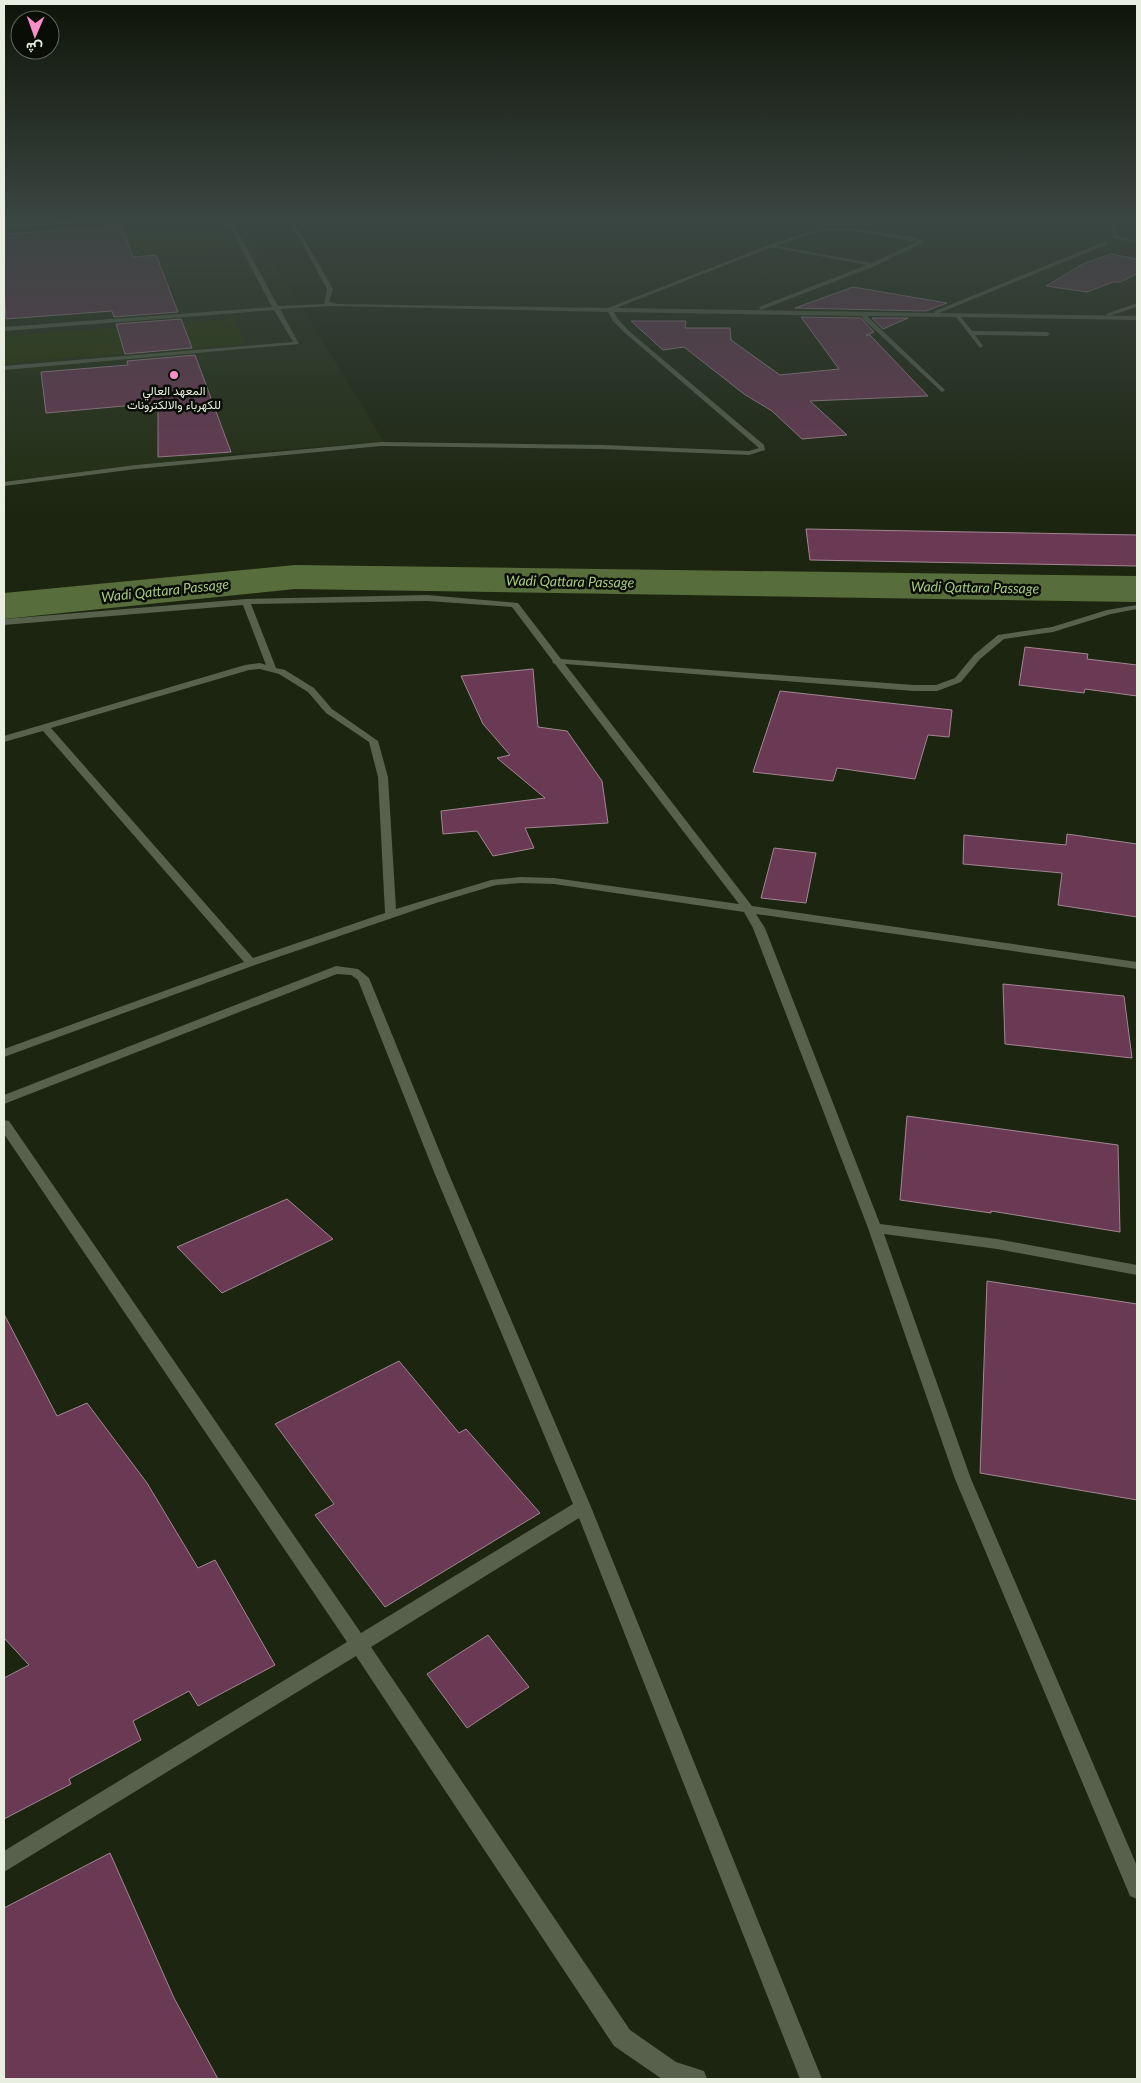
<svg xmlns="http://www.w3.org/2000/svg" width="1141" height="2083" font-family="Lato,Vazirmatn,sans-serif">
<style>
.built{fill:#212d11}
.green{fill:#233602}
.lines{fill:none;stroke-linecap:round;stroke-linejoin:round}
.river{fill:#586d3c;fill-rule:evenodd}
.building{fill:#6a3954;stroke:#a28694}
.minor{fill:#57614c;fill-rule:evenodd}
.poi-dot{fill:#f98fc9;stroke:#090d05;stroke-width:2}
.labels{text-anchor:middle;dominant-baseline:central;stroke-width:5;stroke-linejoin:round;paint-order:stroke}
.far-poi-label{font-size:12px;fill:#e8efe0;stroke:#090d05}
.far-water-label{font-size:14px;font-style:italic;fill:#aacb7f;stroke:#090d05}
</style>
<rect width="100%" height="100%" fill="#1c250f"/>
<path class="built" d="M4,221H245L303,309L384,442L239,453L4,484Z"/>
<path class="green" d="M160,221H193L216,226L231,249L137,256L127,223Z
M234,319L246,344L5,363L4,336Z"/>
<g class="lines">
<path class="river" d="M295,565L1137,576V602L295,589L4,619V593Z"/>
</g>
<path class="building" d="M122,226L133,257L156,255L178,312L114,317L112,311L6,319L4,286V234Z
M1111,254L1137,259V274L1120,282H1113L1087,292L1046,286L1083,264Z
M853,287L947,303L926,311L795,308Z
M801,317L861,318L874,332L866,335H870L928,396L810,401L847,435L802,439L772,411L744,394L684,347L663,350L631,321H686L685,328H730L731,340L780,375L839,369Z
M872,318H908L883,329Z
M181,319L192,348L125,354L116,324Z
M195,355L231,452L158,457V403L46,413L41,372L128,365L127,361Z
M806,529L1137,535V566L810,560Z
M1025,647L1088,654L1087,659L1137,665V696L1085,689L1084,693L1019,685Z
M533,669L538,727L567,731L602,781L608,823L525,828L534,848L493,856L477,831L443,834L441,811L545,798L497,758L510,755L483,724L461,676Z
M780,691L952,710L949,737L928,735L915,779L837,768L833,781L753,772Z
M1067,834L1137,844V917L1058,905L1062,873L963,864L964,835L1066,845Z
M774,848L816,853L806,903L761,898Z
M1003,984L1124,996L1132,1058L1005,1044Z
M907,1116L1118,1145L1120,1232L991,1211V1213L900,1200Z
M287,1199L333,1239L222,1293L177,1247Z
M987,1281L1137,1304V1500L980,1473Z
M4,1314L57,1416L87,1403L147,1483L198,1568L215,1560L275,1665L198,1706L189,1691L133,1721L141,1740L69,1779L71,1784L4,1819V1678L29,1665L4,1638Z
M399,1361L459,1433L466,1429L540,1513L385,1607L315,1515L334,1504L275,1424Z
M488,1635L529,1687L467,1728L427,1674Z
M110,1853L174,1998L218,2079H4V1908Z"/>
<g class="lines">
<path class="minor" d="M78,221H100L4,228V226Z
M216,221L234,225L278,306L324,304L327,289L299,237L287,221H291L303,237L333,289L329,302L338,304L608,308L769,245L823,228H849L914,237L924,242L875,266L761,310L759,307L867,265L772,247L616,308L935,313V311L1106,241L1108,244L939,313L1137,316V320L961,317L972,331L1047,332L1050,334L1047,336L975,335L983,346L980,348L956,317L867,316L944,389L945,390L942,392L863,319L862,316L614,312L618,319L629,331L764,445L765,450L749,455L603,449L381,446L136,469L4,486V482L136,465L381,442L603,445L749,451L759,448L625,333L613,321L608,312L332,306L280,309L299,344L4,370V366L293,342L274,310L4,331V327L272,307L230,227ZM823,230H849L917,242L872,263L776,246Z
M1110,225H1114L1118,236L1137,241V243L1114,238Z
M1137,303V307L1109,316L1106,314Z
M427,595L518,603L561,659L914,685H936L955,678L974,655L998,635L1052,627L1107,610L1137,605V609L1111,614L1053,632L1004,639L980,659L961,682L937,691H914L565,664L752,906L1137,962V969L756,914L765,928L880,1224L997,1239L1137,1265V1275L997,1249L884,1234L971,1479L1137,1866V1899L1130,1896L955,1479L868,1228L753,928L744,912L554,884L521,883L496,885L436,903L255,965L4,1057V1049L244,962L43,731L4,742V736L245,665L260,663L266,665L243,605L4,625V619L246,599ZM427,601L512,607L552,660L553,663L555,664L739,904L554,878L521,877L491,880L396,909L388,777L378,741L332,709L314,688L285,670L276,668L251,604ZM260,669L279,674L308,692L326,713L369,742L378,777L385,913L253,958L51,728L249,670Z
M336,966L358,969L369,978L448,1172L591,1507L822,2079H800L579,1518L371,1647L630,2030L676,2062L704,2071L707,2079H662L614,2046L356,1656L4,1872V1851L347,1642L4,1134V1120L9,1121L361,1633L573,1504L434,1172L358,980L351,975L337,974L4,1104V1095Z"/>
</g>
<linearGradient id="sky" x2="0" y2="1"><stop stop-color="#0f1408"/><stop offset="0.43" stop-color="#3a4642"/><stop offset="1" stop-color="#3a4642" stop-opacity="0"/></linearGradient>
<rect width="1141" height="512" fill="url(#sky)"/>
<circle class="poi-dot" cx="174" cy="375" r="5"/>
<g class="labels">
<g class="far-poi-label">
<text x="174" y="390">المعهد العالي<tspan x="174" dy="14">للكهرباء والالكترونات</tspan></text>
</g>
<g class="far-water-label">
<text transform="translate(570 581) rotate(1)">Wadi Qattara Passage</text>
<text transform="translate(975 587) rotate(1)">Wadi Qattara Passage</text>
<text transform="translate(165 590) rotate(-6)">Wadi Qattara Passage</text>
</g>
</g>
<rect width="1141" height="2083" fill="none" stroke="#e8efe0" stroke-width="10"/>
<g transform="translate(35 35) rotate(182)"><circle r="24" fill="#090d05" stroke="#62675d"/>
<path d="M0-4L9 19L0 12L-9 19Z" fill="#f98fc9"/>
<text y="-8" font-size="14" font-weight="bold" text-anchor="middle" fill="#e8efe0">ش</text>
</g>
</svg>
